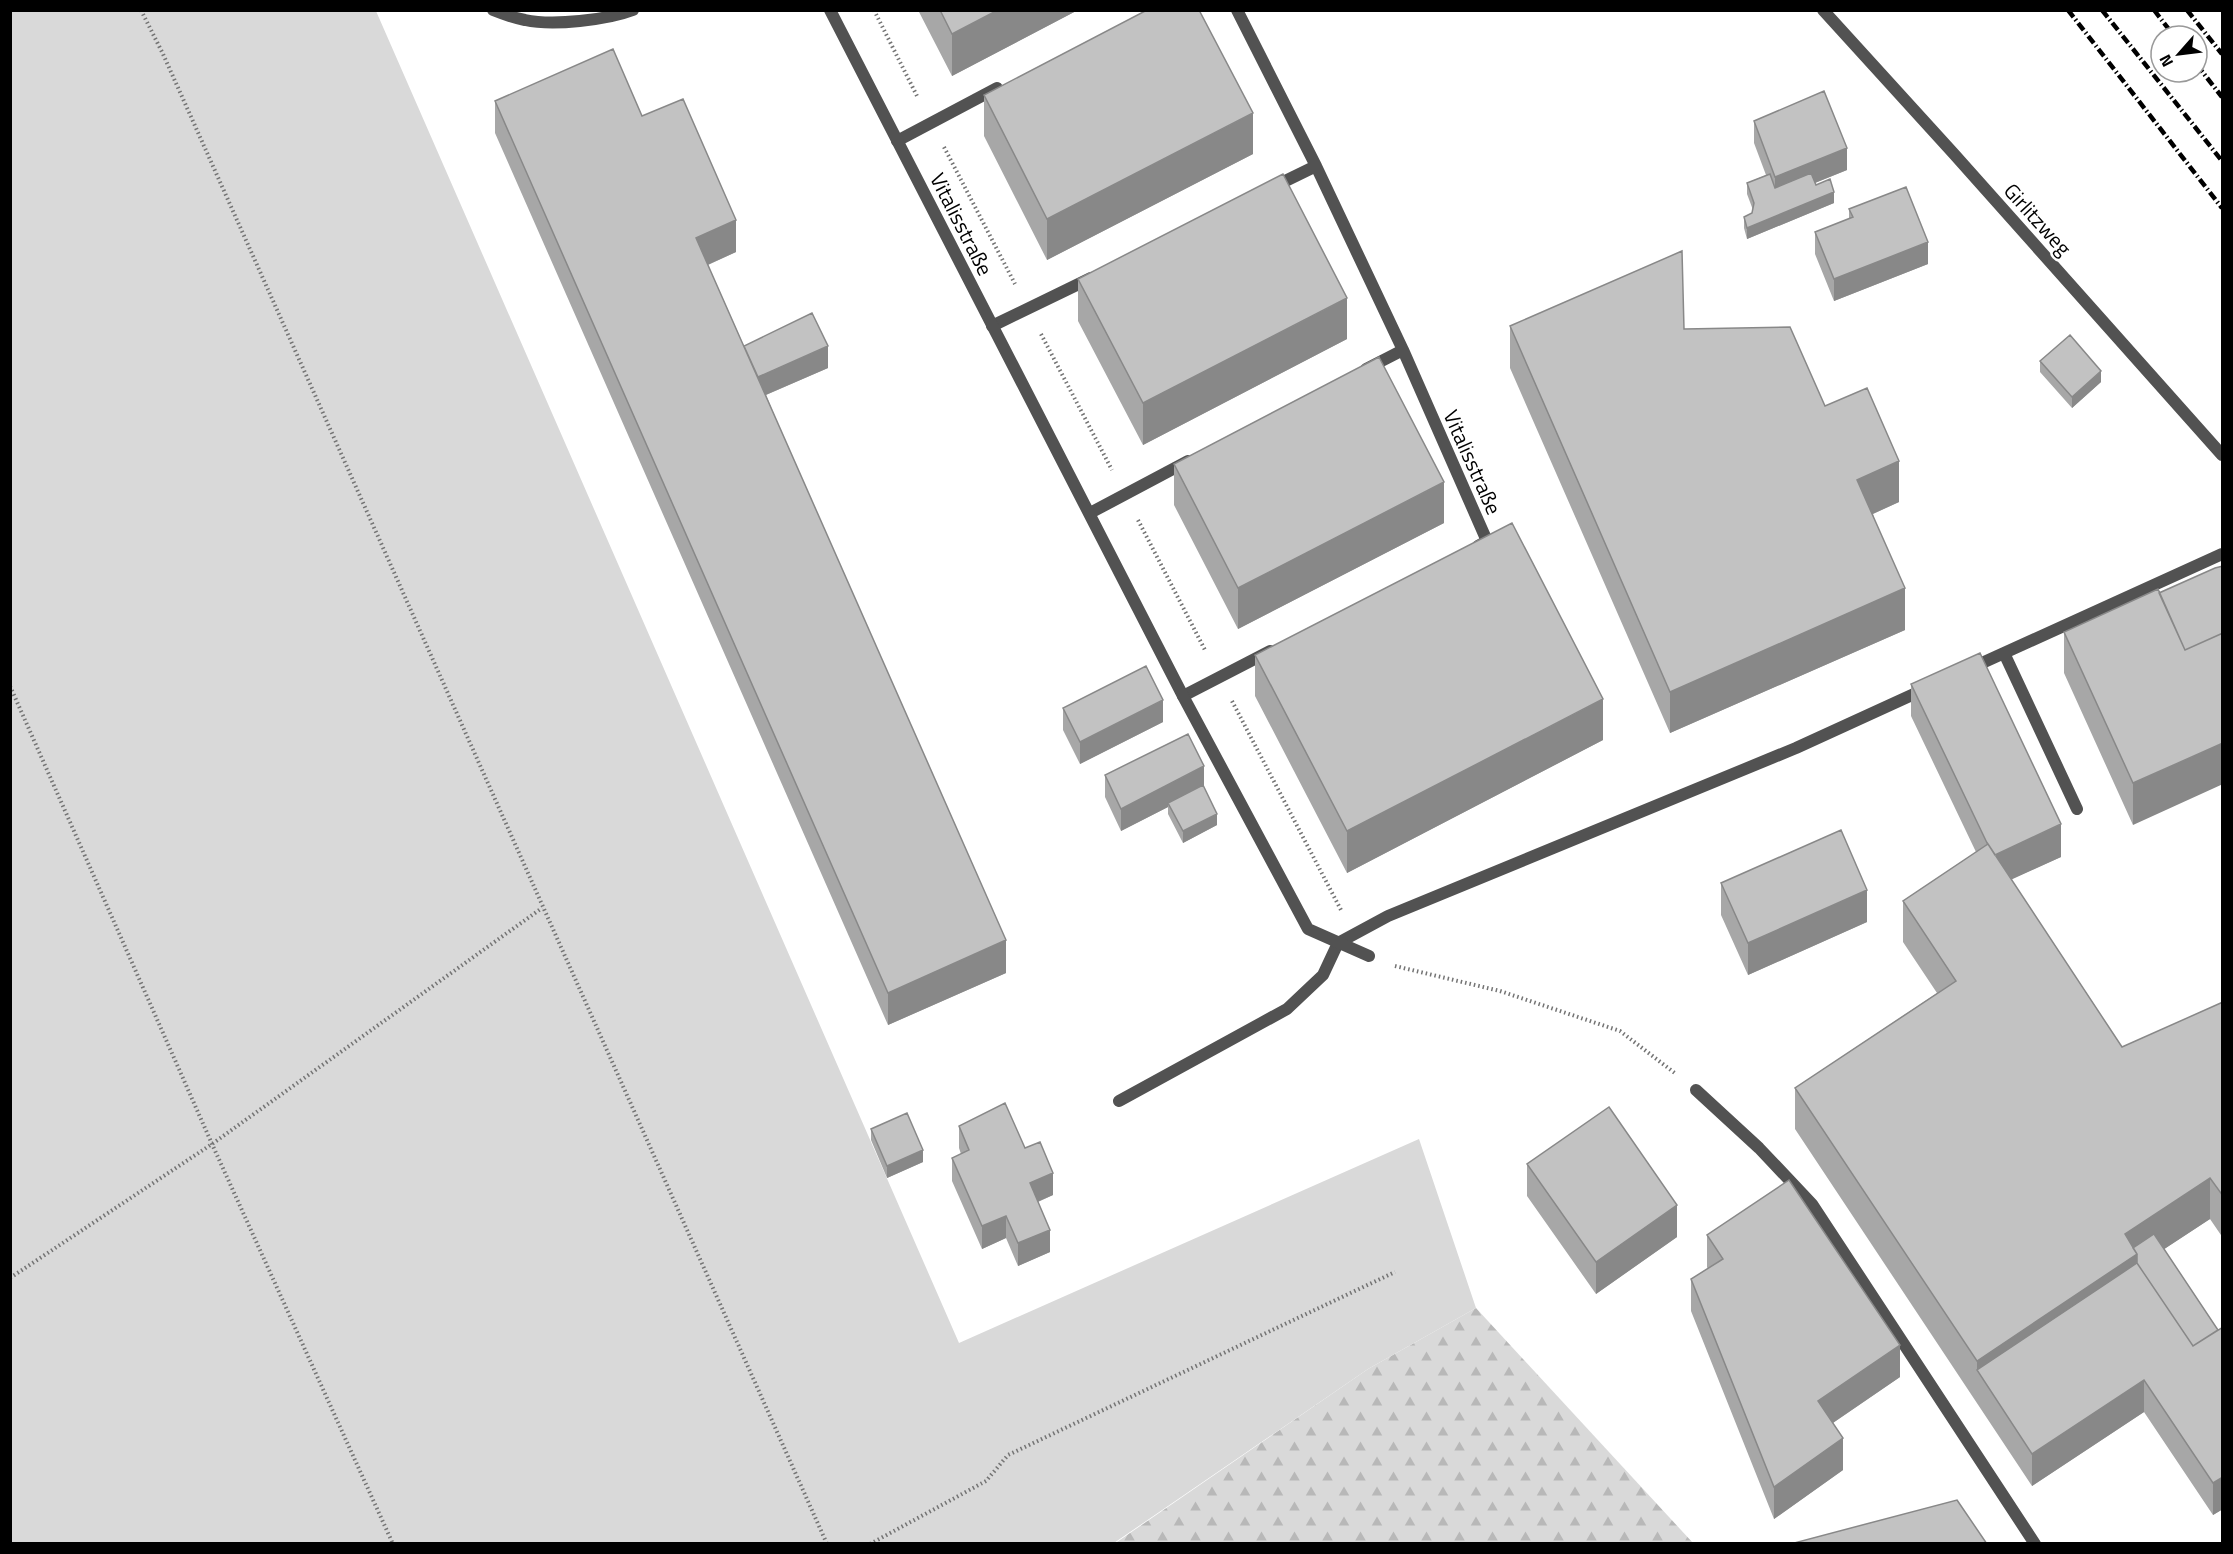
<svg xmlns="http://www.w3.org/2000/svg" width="2233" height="1554" font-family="'Titillium Web',sans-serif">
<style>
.forest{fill:url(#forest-firs)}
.green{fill:#d9d9d9}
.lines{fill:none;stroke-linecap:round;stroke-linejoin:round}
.path{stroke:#747474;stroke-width:4;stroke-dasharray:1.5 3;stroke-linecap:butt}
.lane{stroke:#525252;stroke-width:12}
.street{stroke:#525252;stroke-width:12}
.rail{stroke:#000;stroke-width:4.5;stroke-dasharray:9 3 1.5 3;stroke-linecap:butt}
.wall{fill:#a7a7a7}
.shaded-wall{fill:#888}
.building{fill:#c2c2c2;stroke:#888;stroke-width:1.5}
.labels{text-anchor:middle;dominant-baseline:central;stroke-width:5;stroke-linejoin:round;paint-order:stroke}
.street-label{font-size:21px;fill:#000;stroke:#fff}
</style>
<defs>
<pattern id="forest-firs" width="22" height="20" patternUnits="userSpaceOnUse" patternTransform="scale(1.5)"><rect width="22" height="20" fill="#d9d9d9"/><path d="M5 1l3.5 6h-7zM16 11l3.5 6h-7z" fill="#b8b8b8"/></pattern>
</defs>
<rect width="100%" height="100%" fill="#fff"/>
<path class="forest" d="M1476,1308L1693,1543L1114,1544L1368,1369Z"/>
<path class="green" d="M11,10L376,11L959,1343L1419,1139L1476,1308L1368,1369L1114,1543H11Z"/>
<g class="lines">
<path class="path" d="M141,10L163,54L827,1544
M874,10L918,98
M944,147L1015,284
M1041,334L1112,470
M1138,520L1206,652
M10,686L212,1144L393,1544
M1232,701L1341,910
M1395,966L1500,991L1620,1031L1676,1074
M10,1278L212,1144L542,908
M870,1544L986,1481L1008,1455L1395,1272"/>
<path class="lane" d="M1237,10L1316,166L1403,350L1487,541L1478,546
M897,141L997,88
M1273,187L1316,166
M992,326L1091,278
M1366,369L1403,350
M1090,513L1188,461
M2004,653L2077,809
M1971,668L2222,554
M1183,696L1270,651
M1696,1090L1759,1148L1812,1204L2035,1544
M1119,1101L1287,1009L1323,975L1338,943L1388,916L1796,748L1925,689"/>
<path class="street" d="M493,10C503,14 514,18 525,20C553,26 607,20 633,10
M830,10L1183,696L1308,929L1369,956
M1823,10L1954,154L2222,455"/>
<path class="rail" d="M2068,10L2222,208
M2102,10L2222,161
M2154,10L2174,36
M2187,10L2222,54
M2197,65L2222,97"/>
</g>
<path class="wall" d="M918,10H1078L952,76Z
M984,95L1253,154L1047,260L984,136Z
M495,101L736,252L708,265L744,346L828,368L766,395L1006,973L888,1025L495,133Z
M1754,121L1847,170L1815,183L1834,203L1747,239L1744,228V217L1752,213L1753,210L1747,194V183L1766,175L1754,143Z
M1849,209L1928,264L1834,301L1815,254V232L1849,219Z
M1078,279L1347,339L1143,445L1078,321Z
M1510,326L1684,329L1825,406L1899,502L1873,514L1905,630L1670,733L1510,368Z
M2040,361L2101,382L2072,408L2040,372Z
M1174,464L1444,523L1238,629L1174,505Z
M2159,593L2133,825L2064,673V632Z
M1255,655L1603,740L1347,873L1255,696Z
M1911,684L2061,857L2011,879L2122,1047L2223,1002V1238L2210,1219L2164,1249L2218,1330L2223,1327V1509L2213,1515L2144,1412L2032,1486L1795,1129V1088L1937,993L1903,942V901L1976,852L1911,716Z
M1063,708L1163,722L1080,764L1063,730Z
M1105,775L1204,788L1217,825L1183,843L1168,814V807L1121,831L1105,797Z
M1721,883L1867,922L1748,975L1721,915Z
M959,1126L1025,1148L1053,1195L1038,1202L1050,1252L1018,1266L1006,1238L982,1249L952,1181V1158L961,1154L959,1148Z
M871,1129L923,1162L887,1178L871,1140Z
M1527,1164L1677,1237L1596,1294L1527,1196Z
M1707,1235L1900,1377L1833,1423L1843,1470L1774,1519L1691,1311V1279L1708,1269L1707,1267Z"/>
<path class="shaded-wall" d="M998,10H1078L952,76V34Z
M1253,113V154L1047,260V219Z
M1847,148V170L1775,199V177Z
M1834,192V203L1747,239V228Z
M736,220V252L696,270V238Z
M1928,242V264L1834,301V279Z
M1347,298V339L1143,445V403Z
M828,346V368L754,400V378Z
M2101,371V382L2072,408V397Z
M1899,461V502L1857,521V480Z
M1444,482V523L1238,629V588Z
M1905,588V630L1670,733V692Z
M1603,699V740L1347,873V831Z
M1163,700V722L1080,764V742Z
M2223,743V784L2133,825V783Z
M1204,766V789L1168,803V807L1121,831V809Z
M1217,814V825L1183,843V831Z
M2061,824V857L1993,888V856Z
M1867,890V922L1748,975V943Z
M1006,940V973L888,1025V993Z
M923,1150V1162L887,1178V1166Z
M1053,1173V1195L1030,1205V1183Z
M2210,1178V1219L2137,1267L1977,1370V1361L2125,1234Z
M1677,1205V1237L1596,1294V1262Z
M1006,1216V1238L982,1249V1226Z
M1050,1230V1252L1018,1266V1243Z
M1900,1345V1377L1818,1433V1401Z
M2144,1380V1412L2032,1486V1454Z
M1843,1438V1470L1774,1519V1487Z
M2223,1477V1509L2213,1515V1483Z"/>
<path class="building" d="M940,10H998L952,34Z
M1147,10H1199L1253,113L1047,219L984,95Z
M613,49L642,116L683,99L736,220L696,238L1006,940L888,993L495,101Z
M1824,91L1847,148L1775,177L1754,121Z
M1811,173L1816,185L1830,179L1834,192L1747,228L1744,217L1752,213L1754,203L1747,183L1770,174L1775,188Z
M1283,174L1347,298L1143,403L1078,279Z
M1906,187L1928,242L1834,279L1815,232L1853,217L1849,209Z
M1682,251L1684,329L1790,327L1825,406L1867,388L1899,461L1857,480L1905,588L1670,692L1510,326Z
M812,313L828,346L758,377L744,346Z
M2070,335L2101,371L2072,397L2040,361Z
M1379,357L1444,482L1238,588L1174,464Z
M1512,523L1603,699L1347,831L1255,655Z
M2223,566V633L2185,650L2159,593L2215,568Z
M2158,589L2185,650L2223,633V743L2133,783L2064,632Z
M1980,653L2061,824L1995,855L1988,844V845L1911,684Z
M1146,666L1163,700L1080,742L1063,708Z
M1188,734L1204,766L1121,809L1105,775Z
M1203,785L1217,814L1183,831L1168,803Z
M1841,830L1867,890L1748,943L1721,883Z
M1988,844L2122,1047L2223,1002V1196L2210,1178L2125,1234L2137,1254L1977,1361L1795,1088L1956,981L1903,901Z
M1005,1103L1025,1148L1040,1142L1053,1173L1030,1183L1050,1230L1018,1243L1006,1216L982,1226L952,1158L969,1150L959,1126Z
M1609,1107L1677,1205L1596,1262L1527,1164Z
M907,1113L923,1150L887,1166L871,1129Z
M1789,1180L1900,1345L1818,1401L1843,1438L1774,1487L1691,1279L1723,1259L1707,1235Z
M2154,1234L2218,1330L2193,1346L2137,1263V1254L2133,1248Z
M2137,1263L2193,1346L2223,1327V1477L2213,1483L2144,1380L2032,1454L1977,1370Z
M1957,1500L1987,1544H1794V1543Z"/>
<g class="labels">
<g class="street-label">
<text transform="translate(2038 219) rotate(48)">Girlitzweg</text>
<text transform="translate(962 224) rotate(63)">Vitalisstraße</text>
<text transform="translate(1473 462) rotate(66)">Vitalisstraße</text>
</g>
</g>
<rect width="2233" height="1554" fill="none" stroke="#000000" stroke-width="24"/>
<g transform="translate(2179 54) rotate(242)"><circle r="28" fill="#ffffff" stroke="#999999" stroke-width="1.5"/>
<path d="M0-4.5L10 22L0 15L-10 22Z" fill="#000000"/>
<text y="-9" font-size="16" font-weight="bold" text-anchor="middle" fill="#000000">N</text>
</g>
</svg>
